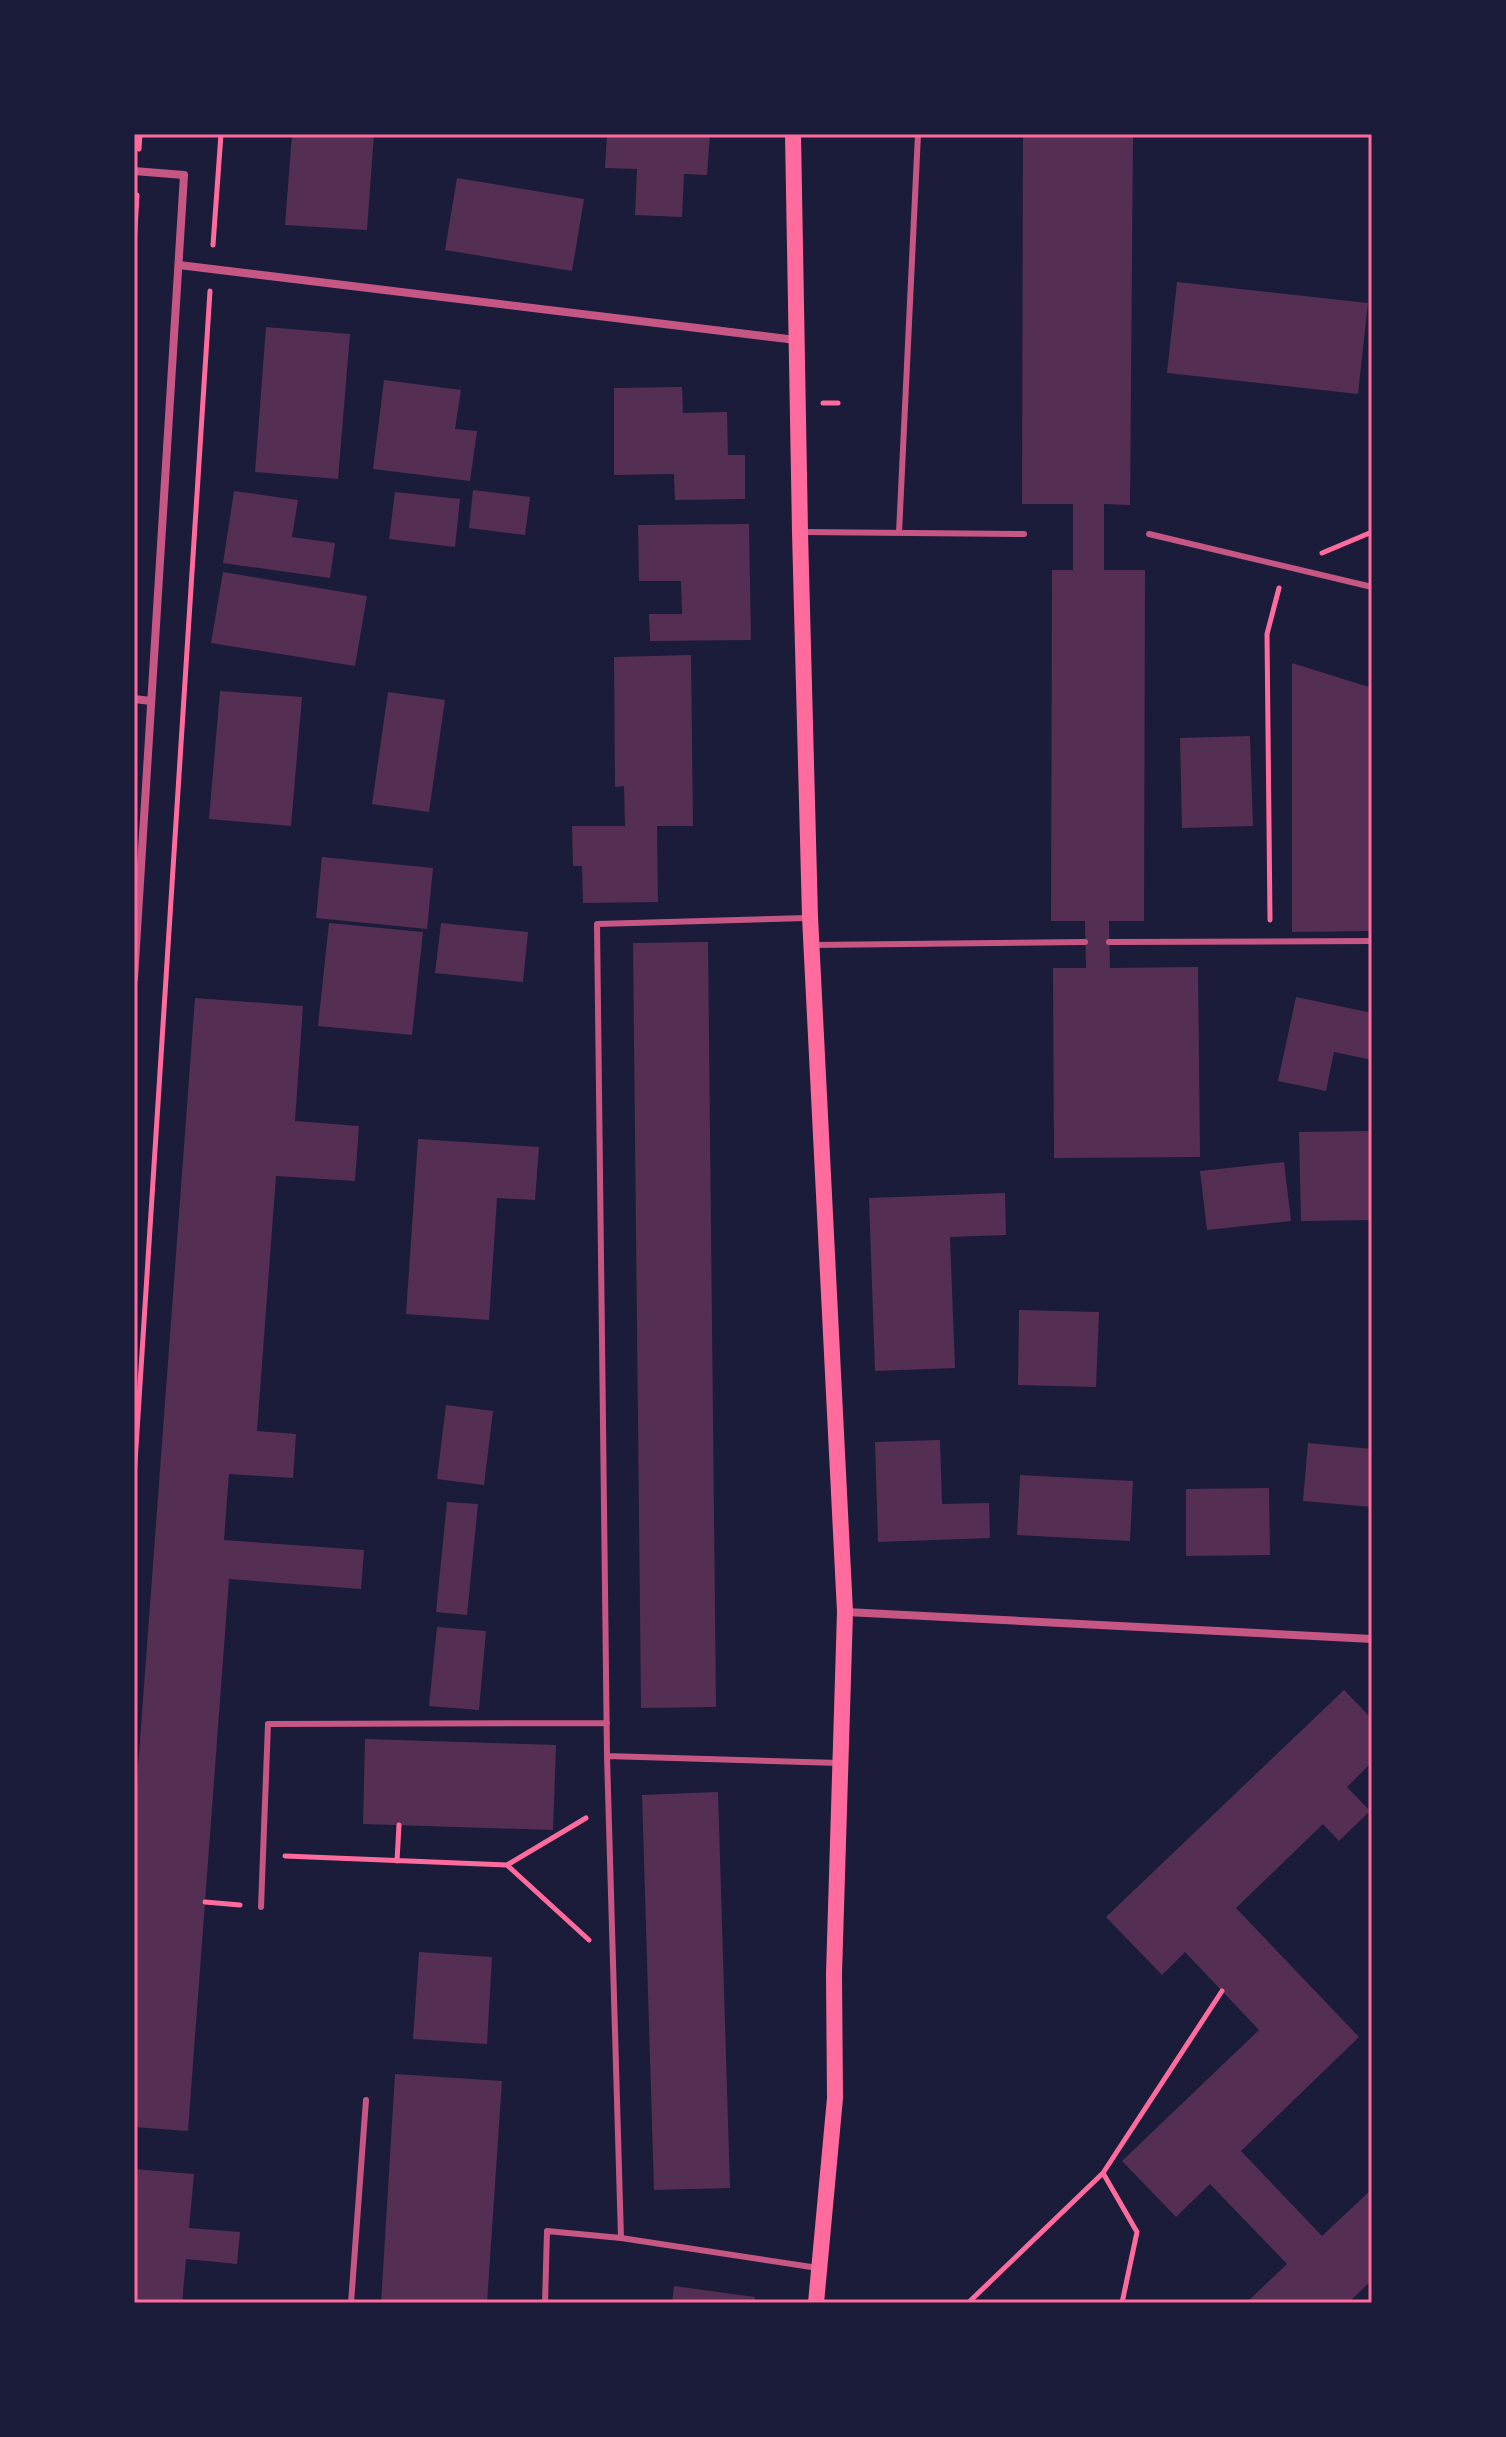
<svg xmlns="http://www.w3.org/2000/svg" width="1506" height="2437" font-family="'DejaVu Sans',sans-serif">
<style>
.building{fill:#542f53}
.lines{fill:none;stroke-linecap:round;stroke-linejoin:round}
.path{stroke:#ff6b9d;stroke-width:5}
.service{stroke:#c65784;stroke-width:6}
.minor{stroke:#c65784;stroke-width:8}
.secondary{stroke:#ff6b9d;stroke-width:16}
.neatline{fill:none;stroke:#ff6b9d;stroke-width:3}
</style>
<rect width="100%" height="100%" fill="#1b1b3a"/>
<path class="building" d="M292,134H374L367,230L285,225Z
M607,134H710L707,175L684,174L682,217L635,215L637,169L605,168Z
M1023,134H1133L1130,505L1104,504V570H1145L1144,921H1109L1110,968L1198,967L1200,1157L1054,1158L1053,968H1086L1085,921H1051L1052,570H1073V504H1022Z
M457,178L584,199L572,271L445,250Z
M1177,282L1368,303L1358,394L1167,373Z
M266,327L350,334L338,479L255,472Z
M384,380L461,390L455,429L477,431L470,481L373,469Z
M682,387L683,413L727,412L728,455H745V499L675,500L674,474L614,475V388Z
M473,490L530,497L525,535L469,528Z
M234,491L298,500L292,537L335,543L330,578L223,563Z
M395,492L460,499L455,547L389,539Z
M749,524L751,640L650,641L649,614H682L681,581H639L638,525Z
M223,572L367,596L355,666L211,643Z
M691,655L693,826H657L658,902L583,903L582,866H573L572,826H625L624,786L615,787L614,657Z
M1292,663L1372,688V931L1292,932Z
M220,691L302,697L291,826L209,819Z
M388,692L445,700L429,812L372,804Z
M1250,736L1253,826L1182,828L1180,738Z
M322,857L433,868L427,929L316,918Z
M329,923L423,932L412,1035L318,1026Z
M441,923L528,932L523,982L435,973Z
M708,942L716,1707L641,1708L633,943Z
M1296,997L1372,1013V1060L1334,1052L1326,1091L1278,1081Z
M195,998L303,1006L295,1121L359,1126L355,1181L276,1176L257,1431L296,1434L293,1478L229,1474L224,1540L364,1550L361,1589L229,1579L188,2131L134,2127V1821Z
M1372,1131V1220L1301,1221L1299,1132Z
M418,1139L539,1147L535,1200L497,1198L489,1320L406,1314Z
M1284,1162L1291,1221L1207,1230L1200,1171Z
M1005,1193L1006,1235L950,1237L955,1368L875,1371L869,1198Z
M1019,1310L1099,1312L1096,1387L1018,1385Z
M446,1405L493,1411L484,1485L437,1479Z
M940,1440L942,1504L989,1503L990,1538L878,1542L875,1442Z
M1308,1443L1372,1449V1507L1303,1501Z
M1020,1475L1133,1481L1130,1541L1017,1535Z
M1269,1488L1270,1555L1186,1556V1489Z
M447,1502L478,1504L467,1615L436,1612Z
M437,1627L486,1631L479,1710L429,1706Z
M1344,1690L1372,1719V1762L1347,1787L1370,1811L1339,1841L1323,1824L1236,1908L1359,2037L1241,2151L1322,2236L1372,2189V2280L1348,2303H1246L1287,2264L1210,2184L1176,2217L1122,2161L1259,2030L1185,1952L1162,1975L1106,1917Z
M365,1739L556,1745L553,1830L363,1824Z
M718,1792L730,2188L654,2190L642,1795Z
M419,1952L492,1957L487,2044L413,2039Z
M395,2074L502,2081L487,2303H381Z
M134,2169L194,2174L189,2228L240,2232L237,2264L186,2259L182,2303H134Z
M674,2286L755,2297L754,2303H672Z"/>
<g class="lines">
<path class="path" d="M139,149L140,134
M213,245L221,134
M134,246L137,195
M823,403H838
M1322,553L1372,532
M1270,920L1267,634L1279,588
M134,1478L210,291
M285,1856L507,1865L586,1818
M397,1861L399,1825
M507,1865L589,1940
M205,1902L240,1905
M1103,2173L1137,2232L1122,2303
M968,2303L1103,2173L1222,1991"/>
<path class="service" d="M803,532L1024,534
M899,533L918,134
M1149,534L1372,587
M807,918L597,924L607,1756L621,2238L818,2268
M1109,942L1372,941
M813,945L1085,942
M607,1756L839,1763
M261,1907L268,1724L607,1723
M351,2303L366,2100
M545,2303L547,2231L621,2238"/>
<path class="minor" d="M134,171L184,175L134,979
M179,265L796,340
M134,699L151,701
M846,1612L1372,1639"/>
<path class="secondary" d="M793,134L800,532L810,917L845,1612L834,1974L835,2098L816,2303"/>
</g>
<rect width="1506" height="2437" fill="none" stroke="#1b1b3a" stroke-width="272"/>
<rect x="136" y="136" width="1234" height="2165" class="neatline"/>
</svg>
